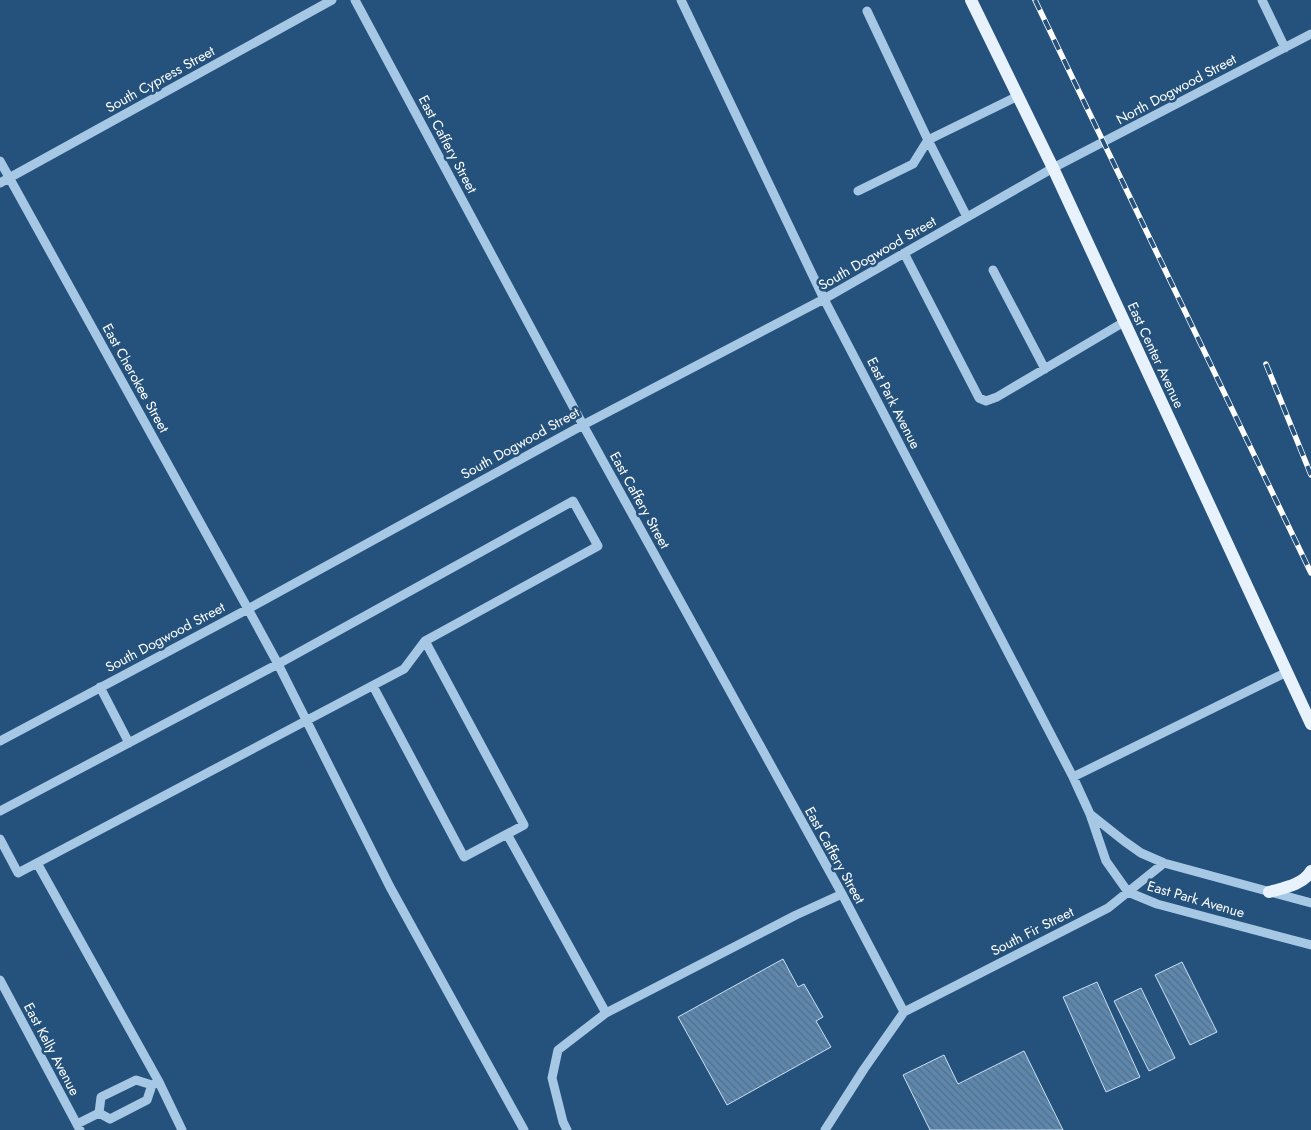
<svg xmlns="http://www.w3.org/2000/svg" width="1311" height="1130" font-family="Jost,sans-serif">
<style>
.building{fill:url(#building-back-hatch);stroke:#cae1f4}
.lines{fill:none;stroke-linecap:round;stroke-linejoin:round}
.minor{stroke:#a7c8e5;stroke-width:9}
.major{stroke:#e8f2fd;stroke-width:12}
.rail-casing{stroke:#fff;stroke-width:5.5}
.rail{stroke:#24527c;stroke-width:4;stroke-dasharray:11;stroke-linecap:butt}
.labels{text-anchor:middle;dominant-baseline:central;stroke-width:5;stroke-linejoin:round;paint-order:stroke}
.street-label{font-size:14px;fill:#fff;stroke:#24527c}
</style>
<defs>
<pattern id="building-back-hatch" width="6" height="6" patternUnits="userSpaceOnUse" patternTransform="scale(1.25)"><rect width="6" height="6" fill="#5d87ad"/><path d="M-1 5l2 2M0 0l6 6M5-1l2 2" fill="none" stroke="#566f86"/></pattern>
</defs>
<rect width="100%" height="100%" fill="#24527c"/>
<path class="building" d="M783,959L798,987L804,984L823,1017L816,1021L831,1047L727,1105L678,1017Z
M1182,962L1217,1032L1190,1045L1155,975Z
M1097,982L1140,1077L1106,1092L1063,997Z
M1141,988L1175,1058L1149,1071L1114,1001Z
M1024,1051L1063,1130H930L903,1075L944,1055L958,1084Z"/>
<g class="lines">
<path class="minor" d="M355,0L583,425L842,894L904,1012
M681,0L824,299L1073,777L1090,814L1106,861L1128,892L1157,904L1311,945
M1262,0L1285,48
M0,161L248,609L278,664L390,887L524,1130
M0,183L332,0
M858,191L913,164L928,140L867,11
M967,217L928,140L1018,96
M904,253L979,398L986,401L997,397L1124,322
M993,270L1045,369
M373,686L464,857L524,825L425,641
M100,687L129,743
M0,741L248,609L583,425L824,299L1053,168L1311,34
M1073,777L1287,672
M0,811L278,664L573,501L598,546L425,641L404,669L18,873L0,839
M1090,814L1124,841L1141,853L1164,863L1311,903
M507,834L606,1013
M37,863L159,1082L152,1085L147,1100L110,1119L99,1113
M0,980L80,1130
M159,1082L182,1130
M99,1113L101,1097L136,1080L152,1085
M77,1124L99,1113
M567,1130L563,1122L552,1078L558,1050L606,1013L796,915L842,894
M825,1130L864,1069L904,1012L1108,908L1164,863"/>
<path class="major" d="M971,0L1053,168L1311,724
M1269,892C1283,888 1303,885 1311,871"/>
<g class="rail-casing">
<path id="rail" d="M1035,0L1311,573
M1266,364L1311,475"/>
</g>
<use href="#rail" class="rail"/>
</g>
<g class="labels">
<g class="street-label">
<text transform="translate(160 79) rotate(-29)">South Cypress Street</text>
<text transform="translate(1176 89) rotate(-28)">North Dogwood Street</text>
<text transform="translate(448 144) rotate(62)">East Caffery Street</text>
<text transform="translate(877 253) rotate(-30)">South Dogwood Street</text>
<text transform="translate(1156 355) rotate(65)">East Center Avenue</text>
<text transform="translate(136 378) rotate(61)">East Cherokee Street</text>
<text transform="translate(894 403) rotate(63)">East Park Avenue</text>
<text transform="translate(520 443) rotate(-29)">South Dogwood Street</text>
<text transform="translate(640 500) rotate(61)">East Caffery Street</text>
<text transform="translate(165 637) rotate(-28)">South Dogwood Street</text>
<text transform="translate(835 855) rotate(61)">East Caffery Street</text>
<text transform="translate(1196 899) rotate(16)">East Park Avenue</text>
<text transform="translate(1032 931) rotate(-27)">South Fir Street</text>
<text transform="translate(52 1049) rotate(62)">East Kelly Avenue</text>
</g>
</g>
</svg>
